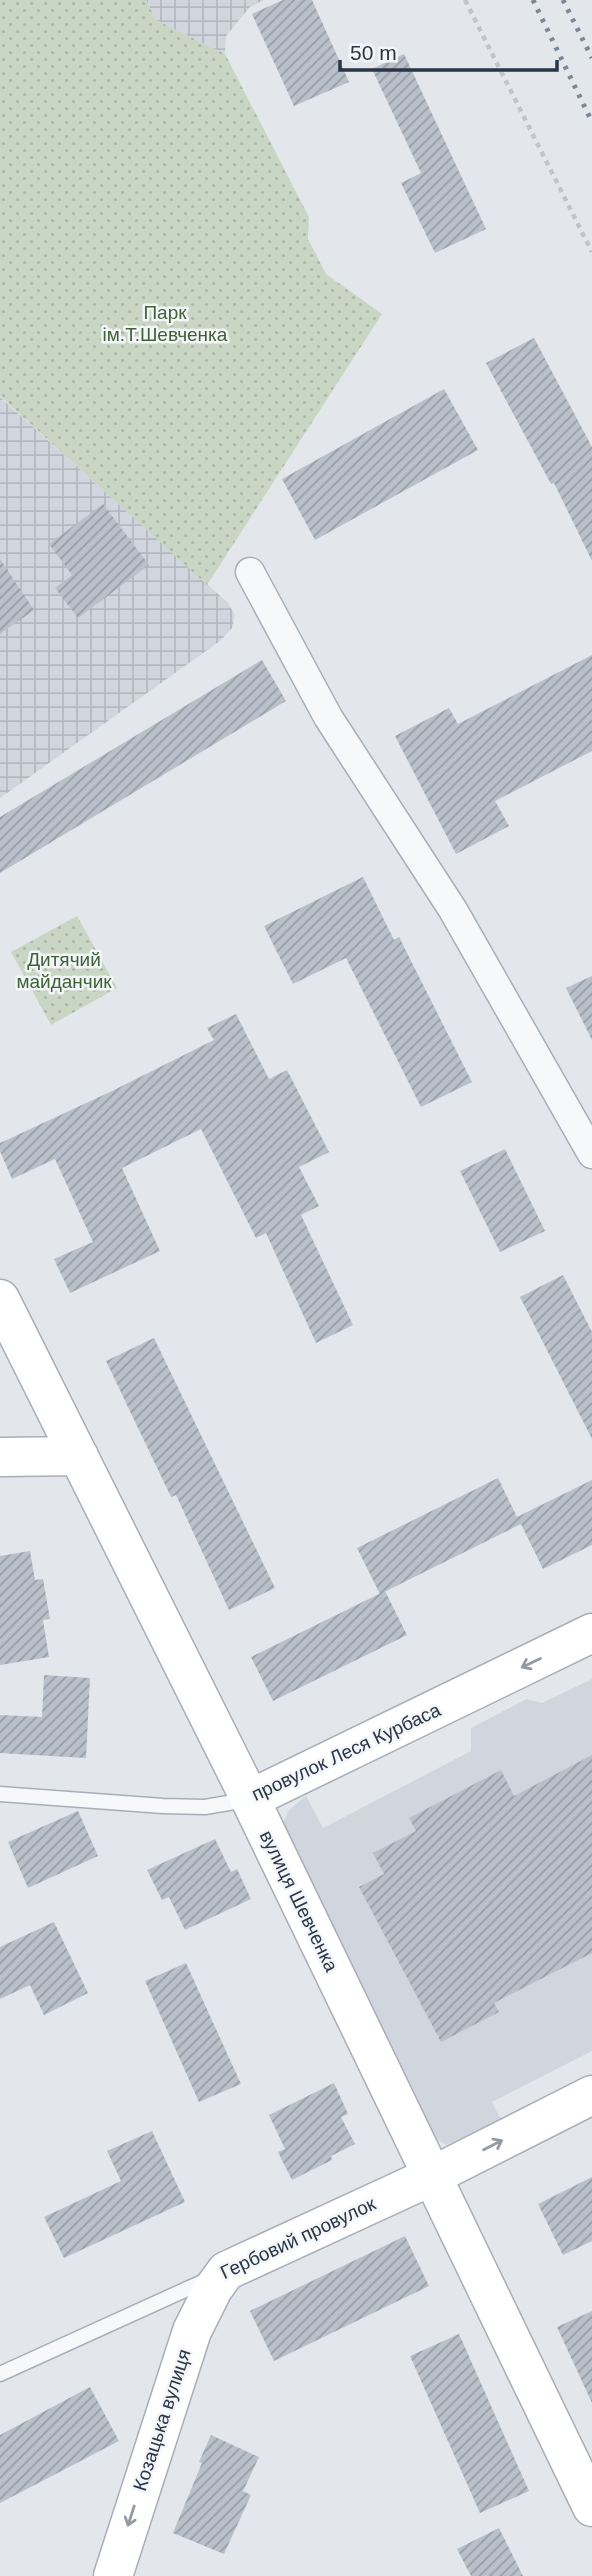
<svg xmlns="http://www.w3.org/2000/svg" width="592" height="2576" font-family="Helvetica,sans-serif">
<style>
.built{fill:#d1d6de}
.industrial{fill:url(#industrial-grid)}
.park{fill:url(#park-dots)}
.building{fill:url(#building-hatch)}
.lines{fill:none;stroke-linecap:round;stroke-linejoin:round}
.lane-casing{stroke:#a8aeb7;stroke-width:17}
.street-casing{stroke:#a8aeb7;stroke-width:31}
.secondary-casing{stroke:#a8aeb7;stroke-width:41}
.path{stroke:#c1c5cb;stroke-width:4.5;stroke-dasharray:5 5;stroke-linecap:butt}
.lane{stroke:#f6f8fa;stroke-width:14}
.street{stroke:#f6f8fa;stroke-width:28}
.secondary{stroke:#fff;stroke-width:38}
.rail{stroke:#7c8796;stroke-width:5;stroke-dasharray:3.5 7;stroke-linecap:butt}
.oneway{stroke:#949aa2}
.labels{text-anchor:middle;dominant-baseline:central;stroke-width:5;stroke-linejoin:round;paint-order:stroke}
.park-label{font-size:19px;fill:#406237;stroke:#f3f6f9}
.street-label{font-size:19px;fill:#2a3545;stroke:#f3f6f9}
</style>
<defs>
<pattern id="industrial-grid" width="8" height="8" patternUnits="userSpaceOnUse" patternTransform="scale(1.75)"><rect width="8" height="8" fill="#d1d6de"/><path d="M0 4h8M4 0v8" fill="none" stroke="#b4b8c0"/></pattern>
<pattern id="park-dots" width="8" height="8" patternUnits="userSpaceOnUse" patternTransform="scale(1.75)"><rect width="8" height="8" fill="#c9d6c4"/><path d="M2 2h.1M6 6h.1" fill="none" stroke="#adb8aa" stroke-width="1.8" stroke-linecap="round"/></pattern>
<pattern id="building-hatch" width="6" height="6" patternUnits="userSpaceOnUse" patternTransform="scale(1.75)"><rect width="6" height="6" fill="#bac0ca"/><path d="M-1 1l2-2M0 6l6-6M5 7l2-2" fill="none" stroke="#979da6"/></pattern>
</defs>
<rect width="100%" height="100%" fill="#e3e7ec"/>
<path class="built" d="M592,1679V2051L492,2102L501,2120L446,2145L435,2138L283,1823L289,1810L306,1796L323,1828L471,1751V1728L527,1699L542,1703Z"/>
<path class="industrial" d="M146,0H264L250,7L226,36L225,54L156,20Z
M0,397L228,603L235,615L232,628L220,641L0,798Z"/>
<path class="park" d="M0,0H146L156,20L225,54L309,217L308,239L326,274L382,314L207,585L0,396Z
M77,916L117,988L51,1025L11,952Z"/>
<path class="building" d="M283,0H312L349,82L294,106L252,14Z
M404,54L486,229L435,253L401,183L421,173L372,69Z
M534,338L592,447V561L554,483L551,484L486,363Z
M444,389L478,450L315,540L282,479Z
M103,504L149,565L78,618L55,588L72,575L49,544Z
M0,559L34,610L0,634Z
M592,655V751L495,801L509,826L456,854L395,736L449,708L458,724Z
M262,660L286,701L0,873V817Z
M363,877L394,940L399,937L472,1082L421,1107L346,958L293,984L264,926Z
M592,976V1040L566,988Z
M236,1014L269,1079L287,1070L329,1152L299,1167L319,1206L301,1215L353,1325L316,1343L266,1233L256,1238L201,1129L122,1168L160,1251L70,1293L54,1259L93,1242L55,1159L12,1179L0,1151V1143L110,1092L214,1040L207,1028Z
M505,1149L545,1231L500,1252L460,1171Z
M563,1275L592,1332V1439L520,1297Z
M154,1338L275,1588L229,1610L176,1495L171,1497L106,1361Z
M498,1478L517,1517L592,1480V1545L543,1569L521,1524L380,1594L357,1548Z
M30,1551L35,1580L43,1579L50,1619L43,1620L49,1657L0,1665V1556Z
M385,1591L407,1635L273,1701L251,1657Z
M44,1675L90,1678L86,1758L0,1753V1715L42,1717Z
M592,1755V1953L494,2003L499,2012L441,2042L359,1887L384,1874L373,1853L416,1831L409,1818L501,1770L514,1796Z
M78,1811L98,1856L28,1888L8,1842Z
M215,1839L231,1872L237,1869L251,1899L185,1930L169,1897L162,1900L147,1870Z
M54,1922L88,1993L44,2015L30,1985L0,1999V1947Z
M186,1963L241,2084L199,2102L145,1981Z
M334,2083L348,2114L341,2117L355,2144L331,2156L332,2160L292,2180L278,2152L285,2149L269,2115Z
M152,2131L185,2202L64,2258L44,2217L121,2181L107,2151Z
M592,2177V2241L563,2255L538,2204Z
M405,2236L429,2286L274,2361L250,2311Z
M592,2311V2403L557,2327Z
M459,2334L529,2491L480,2513L410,2356Z
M90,2387L119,2441L0,2503V2435Z
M211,2435L259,2457L243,2491L251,2495L224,2554L173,2533L202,2463L199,2462Z
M499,2528L523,2576H471L457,2549Z"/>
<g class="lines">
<g class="lane-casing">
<path id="lane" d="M0,1794L163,1806L205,1807L246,1800
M0,2374L209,2279"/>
</g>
<g class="street-casing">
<path id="street" d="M250,572L328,717L453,910L592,1154"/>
</g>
<g class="secondary-casing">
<path id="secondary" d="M0,1299L250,1799L592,2507
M0,1457L79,1456
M250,1799L592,1633
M113,2576L192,2331L213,2289L226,2271L432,2176L592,2095"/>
</g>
<path class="path" d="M465,0L592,252"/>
<use href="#lane" class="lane"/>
<use href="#street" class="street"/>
<use href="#secondary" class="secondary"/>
<path class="rail" d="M533,0L592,122
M563,0L592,58"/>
</g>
<defs><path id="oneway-shaft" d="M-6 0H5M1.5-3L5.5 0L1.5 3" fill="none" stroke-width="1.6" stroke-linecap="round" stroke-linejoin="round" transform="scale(1.75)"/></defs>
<g class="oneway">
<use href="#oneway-shaft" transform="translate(531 1663) rotate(154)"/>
<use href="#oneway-shaft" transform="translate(493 2145) rotate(-27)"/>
<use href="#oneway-shaft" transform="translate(131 2516) rotate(108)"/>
</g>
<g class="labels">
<g class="park-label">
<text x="165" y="312">Парк<tspan x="165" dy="22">ім.Т.Шевченка</tspan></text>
<text x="64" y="959">Дитячий<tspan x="64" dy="22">майданчик</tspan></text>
</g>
<g class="street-label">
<text transform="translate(346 1752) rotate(-25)">провулок Леся Курбаса</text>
<text transform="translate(299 1901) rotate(64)">вулиця Шевченка</text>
<text transform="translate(298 2238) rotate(-25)">Гербовий провулок</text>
<text transform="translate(162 2420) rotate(-72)">Козацька вулиця</text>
</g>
</g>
<path d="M340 60v10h217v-10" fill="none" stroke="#2a3545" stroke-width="3.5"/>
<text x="350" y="60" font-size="21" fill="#2a3545" stroke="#f3f6f9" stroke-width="5" paint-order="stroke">50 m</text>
</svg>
